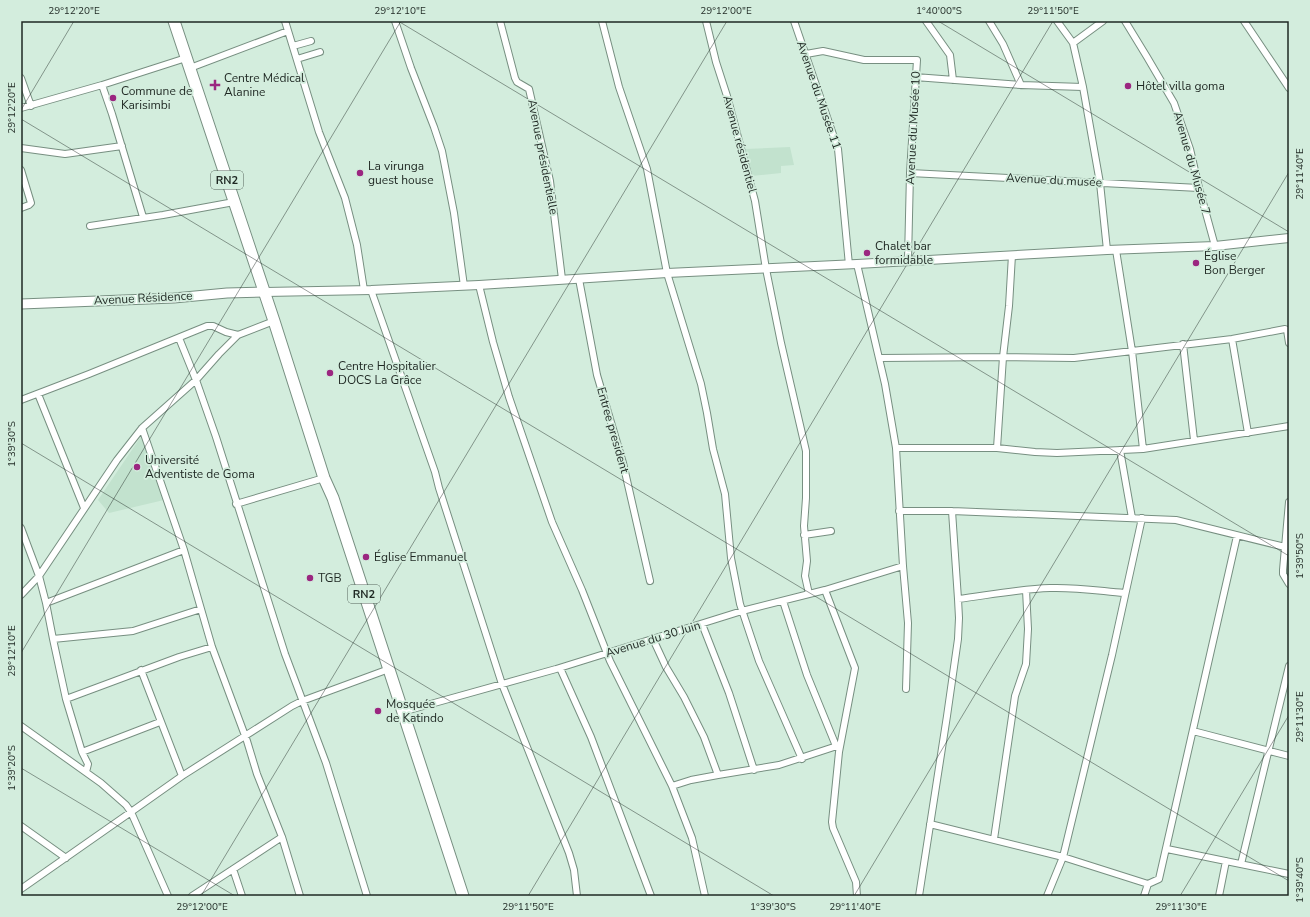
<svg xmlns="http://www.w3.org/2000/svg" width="1310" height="917" font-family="'Nunito Sans',sans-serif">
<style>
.built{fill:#c2e2ce}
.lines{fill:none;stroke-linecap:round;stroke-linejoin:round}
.minor-casing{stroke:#778f81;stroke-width:8}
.tertiary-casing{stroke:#778f81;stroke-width:10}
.secondary-casing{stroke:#778f81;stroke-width:11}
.trunk-casing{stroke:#778f81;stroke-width:13}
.minor{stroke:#fff;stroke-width:6}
.tertiary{stroke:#fff;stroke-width:8}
.secondary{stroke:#fff;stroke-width:9}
.trunk{stroke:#fff;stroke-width:11}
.ticks{fill:none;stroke:#1f2823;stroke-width:1;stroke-opacity:0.45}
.poi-dot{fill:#9b2680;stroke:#d3eddd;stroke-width:1.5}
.labels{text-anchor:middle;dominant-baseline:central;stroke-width:3.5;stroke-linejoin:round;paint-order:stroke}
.shield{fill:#d3eddd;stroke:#55635b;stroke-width:1}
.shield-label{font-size:11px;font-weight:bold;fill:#1f2823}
.poi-label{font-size:12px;fill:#1f2823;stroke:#d3eddd;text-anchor:start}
.street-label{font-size:12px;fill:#1f2823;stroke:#d3eddd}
.neatline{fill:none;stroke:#1f2823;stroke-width:1.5}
.ticks-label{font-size:10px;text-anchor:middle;fill:#1f2823}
</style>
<rect width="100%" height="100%" fill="#d3eddd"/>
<path class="built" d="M790,147L794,165L781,166V173L751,176L745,149Z
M142,435L164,500L109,513L98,500Z"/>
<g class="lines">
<g class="minor-casing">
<path id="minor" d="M285,21L319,132L345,198L357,245L364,290
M395,21L411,68L434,127L442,151L454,213L464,286
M500,21L515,78L517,82L529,89L550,181L562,279
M602,21L619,87L647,169L667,273L701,384L707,413L713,449L725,494L731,558L740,604L759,661L802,759
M706,21L716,62L727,96L755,201L766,269L781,343L806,451V498L804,526L807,561L805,576L809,594
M794,21L838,149L849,265
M926,21L950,55L953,80
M989,21L1003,44L1021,85
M1057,21L1073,43L1083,87L1100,183L1107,250
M1125,21L1147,57L1174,103L1190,149L1199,188L1215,246
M1244,21L1289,88
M1073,43L1103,21
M293,46L311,41
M806,54L823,51L864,60H917L910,173L908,260
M297,59L320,52
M190,68L288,31
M915,77L1021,85L1083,87
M21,78L31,106
M102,85L112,114L143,217
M21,108L102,85L186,58
M21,148L65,154L122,146
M21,170L31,203L29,205L21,208
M910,173L1199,188
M90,226L163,215L234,202
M1116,250L1132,351L1143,449
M857,264L885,384L896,448L903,566L908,623L906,689
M579,279L597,375L623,463L650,581
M479,285L493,342L509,397L552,522L582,590L610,661L672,786L692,838L705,896
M371,290L435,472L439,488L502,684L569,853L574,870L577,896
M179,338L196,380L216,437L285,654L326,763L367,896
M1232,339L1248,433
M1183,344L1194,440
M880,358L1003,357L1074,358L1232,339L1285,329L1287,330L1289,343
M38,394L84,508
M21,400L89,374L207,326H213L226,332L238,335
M142,428L184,550L212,647L247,741L257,774L282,837L300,896
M896,448H997L1035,452L1057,453L1143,449L1289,426
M997,448L1003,357L1009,306L1012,255
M1120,450L1132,518
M1289,502L1283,570V574L1289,584
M236,504L324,478
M899,511H952L1176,520L1285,547
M21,528L39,576L46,603L53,639L66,699L82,752L88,764L86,772
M804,535L831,531
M825,590L855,668L839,752L832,822L833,828L856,882L857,896
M21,595L39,576L117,460L142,428L196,380L219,354L238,335L274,321
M958,599C989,595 1020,589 1050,588C1075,587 1100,591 1124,593
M783,601L807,675L836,746
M46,603L184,550
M702,624L729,693L754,770
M53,639L133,631L201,609
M653,639L666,667L684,697L704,737L718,775
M560,668L591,737L651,896
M141,670L182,776
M66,699L179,657L212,647
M402,712L556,669L742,611L825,590L903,566
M21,726L101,783L126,805L131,812L168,896
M1193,731L1289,756
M82,752L160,722
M672,786L691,780L718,775L779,765L840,745
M930,824L1063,857L1148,884L1159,879L1237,536
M21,826L66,858
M994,839L1015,696L1026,664L1028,629L1026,590
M1167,849L1289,874
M1241,864L1289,666
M233,869L242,896
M21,889L131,812L182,776L292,706L302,701L389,669
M192,896L282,837
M919,896L947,716L958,639L959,618L958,599L952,511
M1047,896L1063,857L1112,655L1142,518
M1144,896L1148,884
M1219,896L1226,861"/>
</g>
<g class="tertiary-casing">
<path id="tertiary" d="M265,292L371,290L479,285L667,273L857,264L1107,250L1215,246L1289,238"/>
</g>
<g class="secondary-casing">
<path id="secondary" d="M21,304L174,298L227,293L265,292"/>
</g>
<g class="trunk-casing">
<path id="trunk" d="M174,21L274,321L324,478L333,498L463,896"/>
</g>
<use href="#minor" class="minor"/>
<use href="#tertiary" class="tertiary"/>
<use href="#secondary" class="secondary"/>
<use href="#trunk" class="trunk"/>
</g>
<path class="ticks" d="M398,21L1289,556M938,21L1289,232M21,110L74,21M21,119L1289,881M21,443L774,896M21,653L401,21M21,768L235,896M201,896L727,21M528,896L1053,21M854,896L1289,172M1180,896L1289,715"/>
<g class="poi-dot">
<path d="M213 79h4v4h4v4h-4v4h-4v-4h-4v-4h4z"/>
<circle cx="1128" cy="86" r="4"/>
<circle cx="113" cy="98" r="4"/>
<circle cx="360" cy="173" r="4"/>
<circle cx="867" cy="253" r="4"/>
<circle cx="1196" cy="263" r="4"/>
<circle cx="330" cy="373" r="4"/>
<circle cx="137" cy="467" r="4"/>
<circle cx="366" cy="557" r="4"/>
<circle cx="310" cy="578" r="4"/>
<circle cx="378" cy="711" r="4"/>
</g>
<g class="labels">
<g class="shield">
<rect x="211" y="171" width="32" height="18" rx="3"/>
<rect x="348" y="585" width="32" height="18" rx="3"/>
</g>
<g class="shield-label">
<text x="227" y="180">RN2</text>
<text x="364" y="594">RN2</text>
</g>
<g class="poi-label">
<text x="224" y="78">Centre Médical<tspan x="224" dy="14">Alanine</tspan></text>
<text x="1136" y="86">Hôtel villa goma</text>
<text x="121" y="91">Commune de<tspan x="121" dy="14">Karisimbi</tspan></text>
<text x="368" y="166">La virunga<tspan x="368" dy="14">guest house</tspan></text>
<text x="875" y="246">Chalet bar<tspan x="875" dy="14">formidable</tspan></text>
<text x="1204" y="256">Église<tspan x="1204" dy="14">Bon Berger</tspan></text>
<text x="338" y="366">Centre Hospitalier<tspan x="338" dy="14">DOCS La Grâce</tspan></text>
<text x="145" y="460">Université<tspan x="145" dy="14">Adventiste de Goma</tspan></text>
<text x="374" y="557">Église Emmanuel</text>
<text x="318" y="578">TGB</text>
<text x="386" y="704">Mosquée<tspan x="386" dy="14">de Katindo</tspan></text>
</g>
<g class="street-label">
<text transform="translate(819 95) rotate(71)">Avenue du Musée 11</text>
<text transform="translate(913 128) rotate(-87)">Avenue du Musée 10</text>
<text transform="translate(740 144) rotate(75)">Avenue résidentiel</text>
<text transform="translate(543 157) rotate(79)">Avenue présidentielle</text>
<text transform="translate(1192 163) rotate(74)">Avenue du Musée 7</text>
<text transform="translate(1054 180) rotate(3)">Avenue du musée</text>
<text transform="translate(143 298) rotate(-3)">Avenue Résidence</text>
<text transform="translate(613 430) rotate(74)">Entree president</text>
<text transform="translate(653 639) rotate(-17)">Avenue du 30 Juin</text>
</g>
</g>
<rect width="1310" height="917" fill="none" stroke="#d3eddd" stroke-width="44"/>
<rect x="22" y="22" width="1266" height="873" class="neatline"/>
<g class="ticks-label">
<text x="74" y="14">29°12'20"E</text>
<text x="400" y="14">29°12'10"E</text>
<text x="726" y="14">29°12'00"E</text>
<text x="939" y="14">1°40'00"S</text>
<text x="1053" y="14">29°11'50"E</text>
<text transform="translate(11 108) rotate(-90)" y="4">29°12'20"E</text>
<text transform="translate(1299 174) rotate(-90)" y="4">29°11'40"E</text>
<text transform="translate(11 444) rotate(-90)" y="4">1°39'30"S</text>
<text transform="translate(1299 556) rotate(-90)" y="4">1°39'50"S</text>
<text transform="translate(11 651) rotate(-90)" y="4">29°12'10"E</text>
<text transform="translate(1299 717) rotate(-90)" y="4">29°11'30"E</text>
<text transform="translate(11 768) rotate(-90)" y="4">1°39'20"S</text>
<text transform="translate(1299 880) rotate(-90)" y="4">1°39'40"S</text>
<text x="202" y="910">29°12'00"E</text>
<text x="528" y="910">29°11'50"E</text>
<text x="773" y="910">1°39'30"S</text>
<text x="855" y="910">29°11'40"E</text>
<text x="1181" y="910">29°11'30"E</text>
</g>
</svg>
